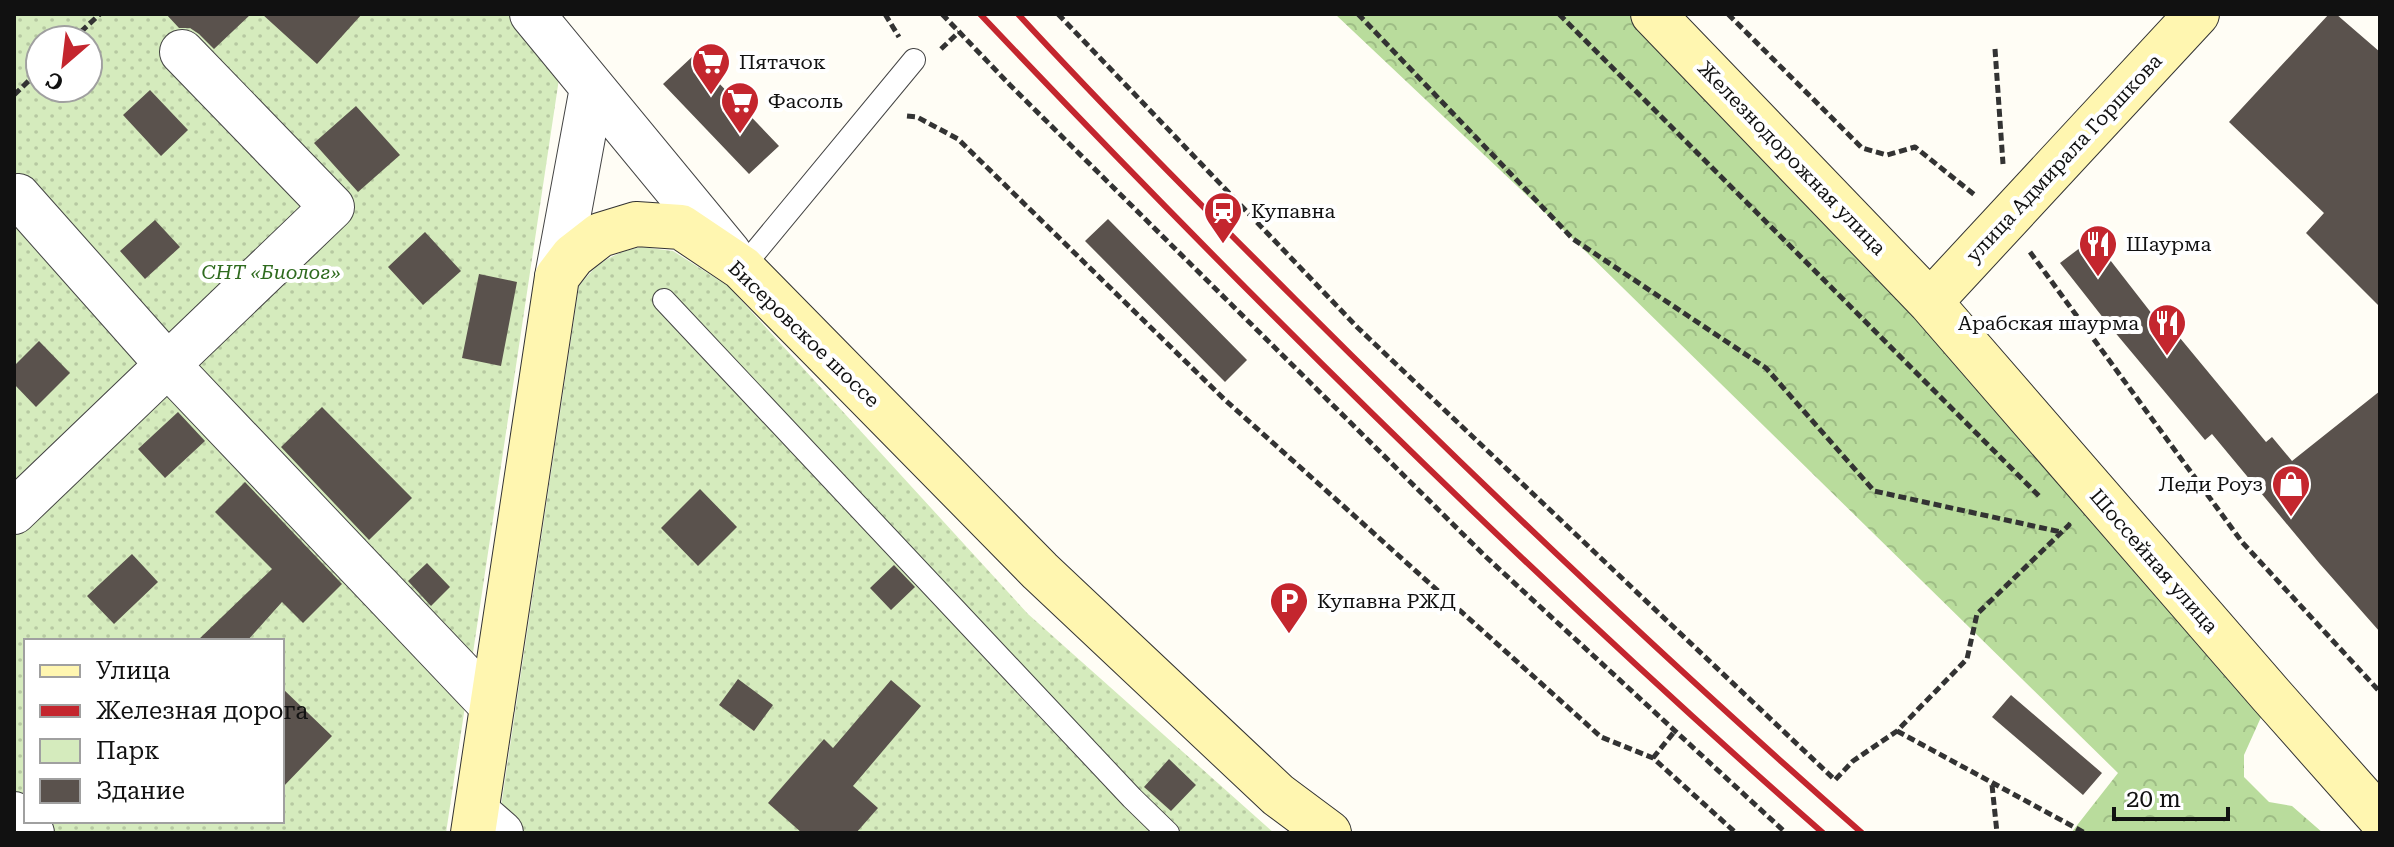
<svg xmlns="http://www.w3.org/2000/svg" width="2394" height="847" font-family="'Roboto Serif',serif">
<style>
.green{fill:url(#green-dots);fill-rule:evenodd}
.forest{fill:url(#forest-crowns)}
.building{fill:#5a524d}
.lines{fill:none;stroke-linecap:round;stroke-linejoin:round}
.lane-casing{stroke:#444;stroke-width:24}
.street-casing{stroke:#444;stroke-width:46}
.secondary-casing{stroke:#333;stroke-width:46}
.path{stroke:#333;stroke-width:5;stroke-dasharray:8 4;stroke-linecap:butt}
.lane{stroke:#fff;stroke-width:22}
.street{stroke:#fff;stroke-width:44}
.secondary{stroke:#fff6b0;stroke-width:44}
.rail{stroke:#c4262e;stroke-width:6}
.labels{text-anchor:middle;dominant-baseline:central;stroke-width:8;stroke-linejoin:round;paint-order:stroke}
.poi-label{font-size:20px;fill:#111;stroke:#fff;text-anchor:start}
.street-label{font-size:20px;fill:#111;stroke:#fff}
.park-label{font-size:20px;font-style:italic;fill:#2f6b1f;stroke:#fff}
</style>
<defs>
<pattern id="green-dots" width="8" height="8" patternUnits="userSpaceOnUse" patternTransform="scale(2)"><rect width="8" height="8" fill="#d5ebbd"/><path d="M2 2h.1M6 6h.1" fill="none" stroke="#b6c8a1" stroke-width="1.8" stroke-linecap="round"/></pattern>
<pattern id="forest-crowns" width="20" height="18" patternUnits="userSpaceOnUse" patternTransform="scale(2)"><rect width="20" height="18" fill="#b9dc9c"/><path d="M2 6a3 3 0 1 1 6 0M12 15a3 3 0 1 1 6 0" fill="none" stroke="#9ebc85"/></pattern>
</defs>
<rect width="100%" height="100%" fill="#fffdf5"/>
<path class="green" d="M14,14H532L563,52L446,833H14ZM40,40H88V88H40ZM26,641H282V821H26Z
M641,247L673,251L728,286L1028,614L1274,833H497L579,286C599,261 611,254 641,247Z"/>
<path class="forest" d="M1335,14H1653L2271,695L2244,755V777L2269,802L2292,806L2323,833H2071L2118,773L1573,239Z"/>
<path class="building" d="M166,14H251L214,49L199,34L190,28H179Z
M262,14H362L317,64Z
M2329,14H2336L2380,52V307L2306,233L2324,213L2229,122Z
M693,56L779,146L749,174L663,84Z
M150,90L188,130L161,156L123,115Z
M356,106L400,155L358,192L314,143Z
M1108,219L1247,360L1225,382L1085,241Z
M155,220L180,247L145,279L120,251Z
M425,232L461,271L423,305L388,267Z
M2093,238L2156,319L2161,315L2266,442L2272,437L2292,461L2380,391V632L2320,564L2212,434L2205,440L2108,324L2060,263Z
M479,274L517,282L501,366L462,358Z
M39,341L70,373L36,407L14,384V366Z
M322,407L412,498L369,540L281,447Z
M178,412L205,441L165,478L138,449Z
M245,482L342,584L303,623L282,602L247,641H197L272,569L215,512Z
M700,489L737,527L698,566L661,528Z
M132,554L158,582L114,624L87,596Z
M427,563L450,587L431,606L408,581Z
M894,565L915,587L891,610L870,588Z
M738,679L773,705L754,731L719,705Z
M891,680L921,706L853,786L878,808L856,833H802L768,803L824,739L833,748Z
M282,688L332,736L282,788Z
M2011,695L2102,773L2083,795L1992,717Z
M1169,759L1196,785L1171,811L1144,787Z"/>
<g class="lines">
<g class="lane-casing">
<path id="lane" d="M742,268L914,60
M664,300L1132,798L1168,833"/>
</g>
<g class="street-casing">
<path id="street" d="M532,14L729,253
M18,196L168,365L492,706
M557,277L592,88
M14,512L332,207L182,52
M477,812L501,833
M14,814L32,833"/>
</g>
<g class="secondary-casing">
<path id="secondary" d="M1653,14L1930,302L2271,695L2380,818
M1930,302L2197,14
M473,833L557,277L573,256L600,235L636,224L681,227L742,268L1040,571L1278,795L1329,833"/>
</g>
<path class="path" d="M885,14L899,37
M942,14L1010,85L1485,556L1786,833
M1058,14L1358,328L1835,780L1853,761L1897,731L1967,659L1977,614L2069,525L2067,524
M1358,14L1573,239L1766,368L1874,491L2061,532
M1559,14L2040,497
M1728,14L1862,148L1887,155L1915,147L1976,196
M72,40L100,14
M941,49L959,32
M1995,49L2003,164
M14,95L40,70
M907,116L917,117L958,139L1224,399L1601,737L1653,758L1736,833
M2030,252L2242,542L2380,692
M1897,731L2085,833
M1653,758L1674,732
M1992,785L1997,833"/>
<use href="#lane" class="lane"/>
<use href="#street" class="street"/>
<use href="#secondary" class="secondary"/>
<path class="rail" d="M980,14C1249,298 1529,575 1823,833
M1018,14C1108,112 1202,206 1296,300C1479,483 1667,662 1862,833"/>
</g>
<defs>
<g id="supermarket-pin" transform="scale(2)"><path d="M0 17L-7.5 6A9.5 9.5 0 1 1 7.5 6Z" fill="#c4262e" stroke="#fff"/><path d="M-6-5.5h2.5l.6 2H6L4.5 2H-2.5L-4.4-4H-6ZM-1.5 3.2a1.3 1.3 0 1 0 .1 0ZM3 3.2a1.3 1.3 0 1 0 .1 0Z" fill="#fff"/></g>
<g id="station-pin" transform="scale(2)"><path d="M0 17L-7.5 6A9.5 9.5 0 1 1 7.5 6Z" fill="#c4262e" stroke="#fff"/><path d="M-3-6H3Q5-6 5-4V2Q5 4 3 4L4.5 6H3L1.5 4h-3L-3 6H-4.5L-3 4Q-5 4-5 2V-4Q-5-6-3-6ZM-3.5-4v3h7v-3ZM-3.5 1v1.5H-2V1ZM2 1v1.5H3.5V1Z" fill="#fff"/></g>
<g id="restaurant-pin" transform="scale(2)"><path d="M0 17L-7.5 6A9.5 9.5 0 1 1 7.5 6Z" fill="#c4262e" stroke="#fff"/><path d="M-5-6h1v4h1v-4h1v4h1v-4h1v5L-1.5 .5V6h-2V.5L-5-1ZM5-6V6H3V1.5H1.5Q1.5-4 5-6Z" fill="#fff"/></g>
<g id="shop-pin" transform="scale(2)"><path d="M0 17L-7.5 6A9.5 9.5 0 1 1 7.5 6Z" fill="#c4262e" stroke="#fff"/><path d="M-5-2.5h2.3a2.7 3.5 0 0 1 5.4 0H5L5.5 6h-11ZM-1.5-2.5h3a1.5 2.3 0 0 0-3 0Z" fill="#fff"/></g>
<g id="parking-pin" transform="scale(2)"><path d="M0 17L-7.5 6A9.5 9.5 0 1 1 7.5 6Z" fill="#c4262e" stroke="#fff"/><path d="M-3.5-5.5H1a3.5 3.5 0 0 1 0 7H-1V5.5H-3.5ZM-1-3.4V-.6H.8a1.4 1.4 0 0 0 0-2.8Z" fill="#fff"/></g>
</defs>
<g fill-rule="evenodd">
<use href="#supermarket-pin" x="711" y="62"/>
<use href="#supermarket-pin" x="740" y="101"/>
<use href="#station-pin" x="1223" y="211"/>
<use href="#restaurant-pin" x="2098" y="244"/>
<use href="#restaurant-pin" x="2167" y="323"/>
<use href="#shop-pin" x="2291" y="484"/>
<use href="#parking-pin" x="1289" y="601"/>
</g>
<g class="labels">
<g class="poi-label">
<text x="739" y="62">Пятачок</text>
<text x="768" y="101">Фасоль</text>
<text x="1251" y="211">Купавна</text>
<text x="2126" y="244">Шаурма</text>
<text x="2139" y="323" text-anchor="end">Арабская шаурма</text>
<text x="2263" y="484" text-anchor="end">Леди Роуз</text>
<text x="1317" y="601">Купавна РЖД</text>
</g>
<g class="street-label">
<text transform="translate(1792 158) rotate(46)">Железнодорожная улица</text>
<text transform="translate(2064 158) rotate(-47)">улица Адмирала Горшкова</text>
<text transform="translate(804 334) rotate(44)">Бисеровское шоссе</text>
<text transform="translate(2154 561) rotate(49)">Шоссейная улица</text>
</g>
<g class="park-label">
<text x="271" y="272">СНТ «Биолог»</text>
</g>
</g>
<rect width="2394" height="847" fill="none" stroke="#111111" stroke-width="32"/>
<rect x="24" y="639" width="260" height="184" fill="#ffffff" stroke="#a0a0a0" stroke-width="2"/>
<rect x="40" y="665" width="40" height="12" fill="#fff6b0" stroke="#a0a0a0" stroke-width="2"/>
<text x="96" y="679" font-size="24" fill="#111111">Улица</text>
<rect x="40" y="705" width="40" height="12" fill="#c4262e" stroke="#a0a0a0" stroke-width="2"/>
<text x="96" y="719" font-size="24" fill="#111111">Железная дорога</text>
<rect x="40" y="739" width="40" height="24" fill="#d5ebbd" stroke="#a0a0a0" stroke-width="2"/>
<text x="96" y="759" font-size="24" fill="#111111">Парк</text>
<rect x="40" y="779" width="40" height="24" fill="#5a524d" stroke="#a0a0a0" stroke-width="2"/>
<text x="96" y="799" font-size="24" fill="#111111">Здание</text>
<g transform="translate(64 64) rotate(208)"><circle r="38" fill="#ffffff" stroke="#a0a0a0" stroke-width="2"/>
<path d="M0-6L14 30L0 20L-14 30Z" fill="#c4262e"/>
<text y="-12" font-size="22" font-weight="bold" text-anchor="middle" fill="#111111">С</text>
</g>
<path d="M2114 807v12h114v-12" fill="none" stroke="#111111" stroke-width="4"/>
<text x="2126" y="807" font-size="24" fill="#111111" stroke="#ffffff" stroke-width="6" paint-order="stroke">20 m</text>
</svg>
